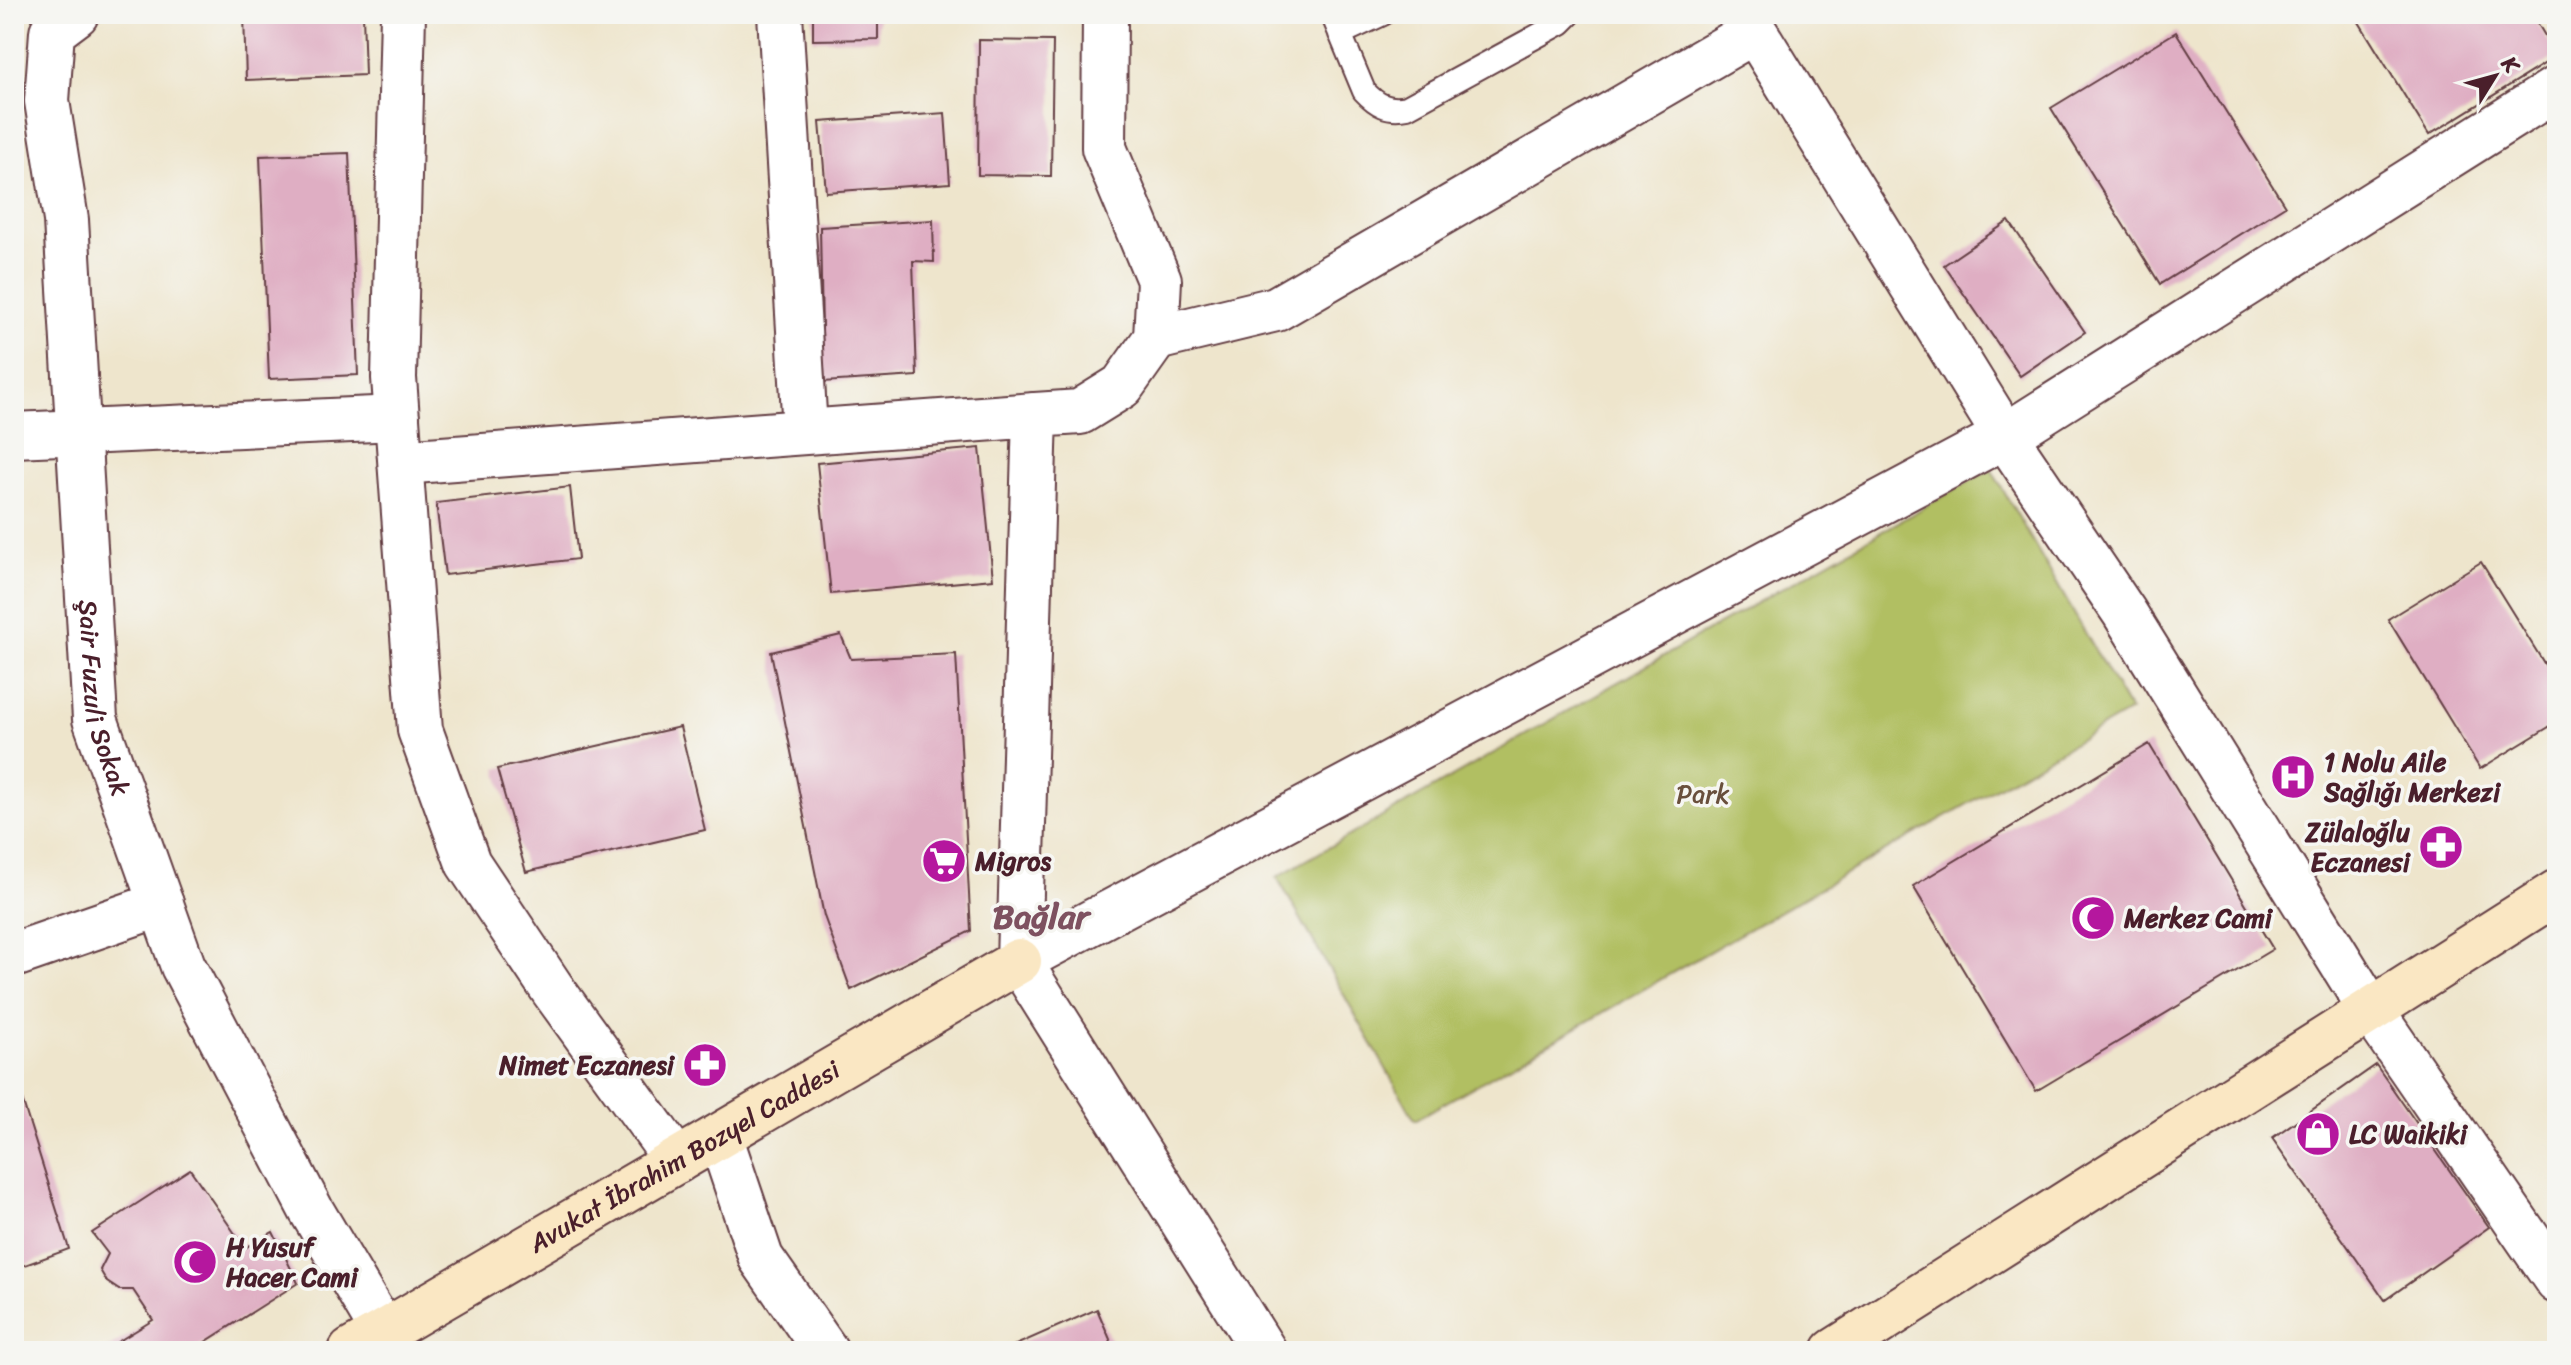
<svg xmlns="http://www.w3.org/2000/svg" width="2571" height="1365" font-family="Sriracha,sans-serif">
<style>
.green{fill:#b1bf62;stroke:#7e6f46;stroke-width:2}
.building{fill:#dfaec3}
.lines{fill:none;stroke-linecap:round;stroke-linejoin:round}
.lane-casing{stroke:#633d43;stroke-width:26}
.street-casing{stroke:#633d43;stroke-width:48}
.secondary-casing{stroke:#633d43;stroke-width:48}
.lane{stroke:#fff;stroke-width:22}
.street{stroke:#fff;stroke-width:44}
.secondary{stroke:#fae7c3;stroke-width:44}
.labels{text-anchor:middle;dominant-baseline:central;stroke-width:7;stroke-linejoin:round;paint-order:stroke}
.street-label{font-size:26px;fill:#4a1f2b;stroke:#f6f6f2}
.poi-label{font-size:26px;font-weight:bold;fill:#4a1f2b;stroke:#f6f6f2;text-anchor:start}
.park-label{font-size:26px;fill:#694f3c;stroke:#f6f6f2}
.district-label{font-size:34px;font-weight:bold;fill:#7e5160;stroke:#f6f6f2}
</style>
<rect width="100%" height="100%" fill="#f6f6f2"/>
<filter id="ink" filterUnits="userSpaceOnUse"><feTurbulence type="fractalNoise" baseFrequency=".0125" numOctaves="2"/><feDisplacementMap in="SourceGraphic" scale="16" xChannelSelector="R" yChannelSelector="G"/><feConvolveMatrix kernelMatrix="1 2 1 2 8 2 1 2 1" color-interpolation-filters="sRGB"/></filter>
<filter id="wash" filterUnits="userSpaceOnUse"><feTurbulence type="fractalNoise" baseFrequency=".006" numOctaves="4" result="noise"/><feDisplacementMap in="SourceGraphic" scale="32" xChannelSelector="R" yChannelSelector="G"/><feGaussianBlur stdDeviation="1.8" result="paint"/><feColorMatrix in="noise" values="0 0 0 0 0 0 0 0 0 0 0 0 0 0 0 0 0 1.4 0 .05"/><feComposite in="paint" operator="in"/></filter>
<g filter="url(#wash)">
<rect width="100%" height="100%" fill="#eee5cc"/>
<path class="green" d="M1991,469L2130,711L1415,1120L1277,877Z"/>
<g id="blocks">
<path class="building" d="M244,14H363L365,75L246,80Z
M813,14H878V39L813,40Z
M2372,14H2532L2557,56L2429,135L2359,22Z
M2176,32L2285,206L2160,284L2051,108Z
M979,40L1053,41L1051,176L978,175Z
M945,113L950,183L826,192L820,122Z
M349,153L358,375L269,379L260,156Z
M933,220L934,262L913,261L917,376L823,382L820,227Z
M2009,221L2085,332L2020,376L1944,265Z
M980,448L993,579L831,594L817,463Z
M570,487L578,559L445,575L436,503Z
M2481,562L2557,684V722L2480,769L2388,619Z
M841,635L851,659L956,654L971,931L851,990L824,916L771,652Z
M680,727L705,830L526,872L497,769Z
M2149,744L2273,949L2036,1091L1913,886Z
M2376,1065L2489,1227L2385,1300L2272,1138Z
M14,1074L69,1249L14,1269Z
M190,1169L245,1248L273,1232L298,1283L191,1351H103L153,1320L133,1290H119L107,1282L100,1270L108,1254L92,1233Z
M1097,1309L1115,1351H1002Z"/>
</g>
</g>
<g filter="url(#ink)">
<use href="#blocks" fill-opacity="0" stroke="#633d43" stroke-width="2"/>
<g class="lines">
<g class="lane-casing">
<path id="lane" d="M1332,14L1364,91C1377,105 1388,111 1407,107L1561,23L1570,14
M1340,34L1383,14"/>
</g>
<g class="street-casing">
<g id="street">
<path id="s1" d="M76,14L52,32L47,101L66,220L95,719L183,966L311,1210L384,1333"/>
<path d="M403,14L394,378L420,730L468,863L553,990L677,1161"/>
<path d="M780,14L805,430"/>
<path d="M1105,14L1104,148L1159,280L1156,338L1122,386L1080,412L1035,415L1019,961L1264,1351"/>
<path d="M1744,14L2005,436L2124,612L2370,1009L2557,1281"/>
<path d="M1156,338L1276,309L1753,32"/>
<path d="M14,435L397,418"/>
<path d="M401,462L1035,415"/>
<path d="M14,955L161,904"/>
<path d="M1019,961L2005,436L2557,88"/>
<path d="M720,1136L761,1258L826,1351"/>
</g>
</g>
<g class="secondary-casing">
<g id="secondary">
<path id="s2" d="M351,1351L1019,961"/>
<path d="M1834,1351L2557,892"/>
</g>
</g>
<use href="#lane" class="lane"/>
<use href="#street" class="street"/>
<use href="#secondary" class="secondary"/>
</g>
</g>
<defs>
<g id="hospital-disc" transform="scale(2.3)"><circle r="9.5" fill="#b5179e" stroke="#f6f6f2"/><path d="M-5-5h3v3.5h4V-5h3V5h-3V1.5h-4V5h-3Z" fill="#fff"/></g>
<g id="pharmacy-disc" transform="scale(2.3)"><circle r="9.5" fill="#b5179e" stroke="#f6f6f2"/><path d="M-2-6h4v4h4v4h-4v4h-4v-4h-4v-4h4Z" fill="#fff"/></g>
<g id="supermarket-disc" transform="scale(2.3)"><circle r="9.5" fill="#b5179e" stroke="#f6f6f2"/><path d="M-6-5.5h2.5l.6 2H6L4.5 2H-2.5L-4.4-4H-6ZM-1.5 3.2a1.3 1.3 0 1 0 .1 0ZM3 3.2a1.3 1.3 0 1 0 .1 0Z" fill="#fff"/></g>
<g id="mosque-disc" transform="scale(2.3)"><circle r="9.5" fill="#b5179e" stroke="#f6f6f2"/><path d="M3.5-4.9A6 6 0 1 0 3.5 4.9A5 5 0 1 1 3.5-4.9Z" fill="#fff"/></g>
<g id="shop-disc" transform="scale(2.3)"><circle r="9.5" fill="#b5179e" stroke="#f6f6f2"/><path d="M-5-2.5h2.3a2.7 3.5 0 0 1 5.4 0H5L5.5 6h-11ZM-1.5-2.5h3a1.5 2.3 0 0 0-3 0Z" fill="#fff"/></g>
</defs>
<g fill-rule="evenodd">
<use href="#hospital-disc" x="2293" y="777"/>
<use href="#pharmacy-disc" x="2441" y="847"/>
<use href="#supermarket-disc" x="944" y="861"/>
<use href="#mosque-disc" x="2093" y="918"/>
<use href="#pharmacy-disc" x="705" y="1065"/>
<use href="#shop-disc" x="2318" y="1134"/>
<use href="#mosque-disc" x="195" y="1262"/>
</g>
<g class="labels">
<g class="street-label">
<text stroke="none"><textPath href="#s1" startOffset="700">Şair Fuzuli Sokak</textPath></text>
<text stroke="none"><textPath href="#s2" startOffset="386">Avukat İbrahim Bozyel Caddesi</textPath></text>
</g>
<g class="poi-label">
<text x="2324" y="762">1 Nolu Aile<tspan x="2324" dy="30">Sağlığı Merkezi</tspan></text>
<text x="2410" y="832" text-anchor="end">Zülaloğlu<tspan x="2410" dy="30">Eczanesi</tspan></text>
<text x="975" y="861">Migros</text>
<text x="2124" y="918">Merkez Cami</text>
<text x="674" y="1065" text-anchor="end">Nimet Eczanesi</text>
<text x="2349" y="1134">LC Waikiki</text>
<text x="226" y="1247">H Yusuf<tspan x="226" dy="30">Hacer Cami</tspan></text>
</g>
<g class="park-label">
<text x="1703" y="794">Park</text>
</g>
<g class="district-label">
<text x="1041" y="917">Bağlar</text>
</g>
</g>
<rect width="2571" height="1365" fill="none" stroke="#f6f6f2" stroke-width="48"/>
<g transform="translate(2495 76) rotate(53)" stroke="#f6f6f2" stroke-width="6" paint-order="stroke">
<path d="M0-6L14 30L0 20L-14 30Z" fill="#4a1f2b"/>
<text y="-12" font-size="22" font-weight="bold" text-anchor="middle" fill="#4a1f2b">K</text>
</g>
</svg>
